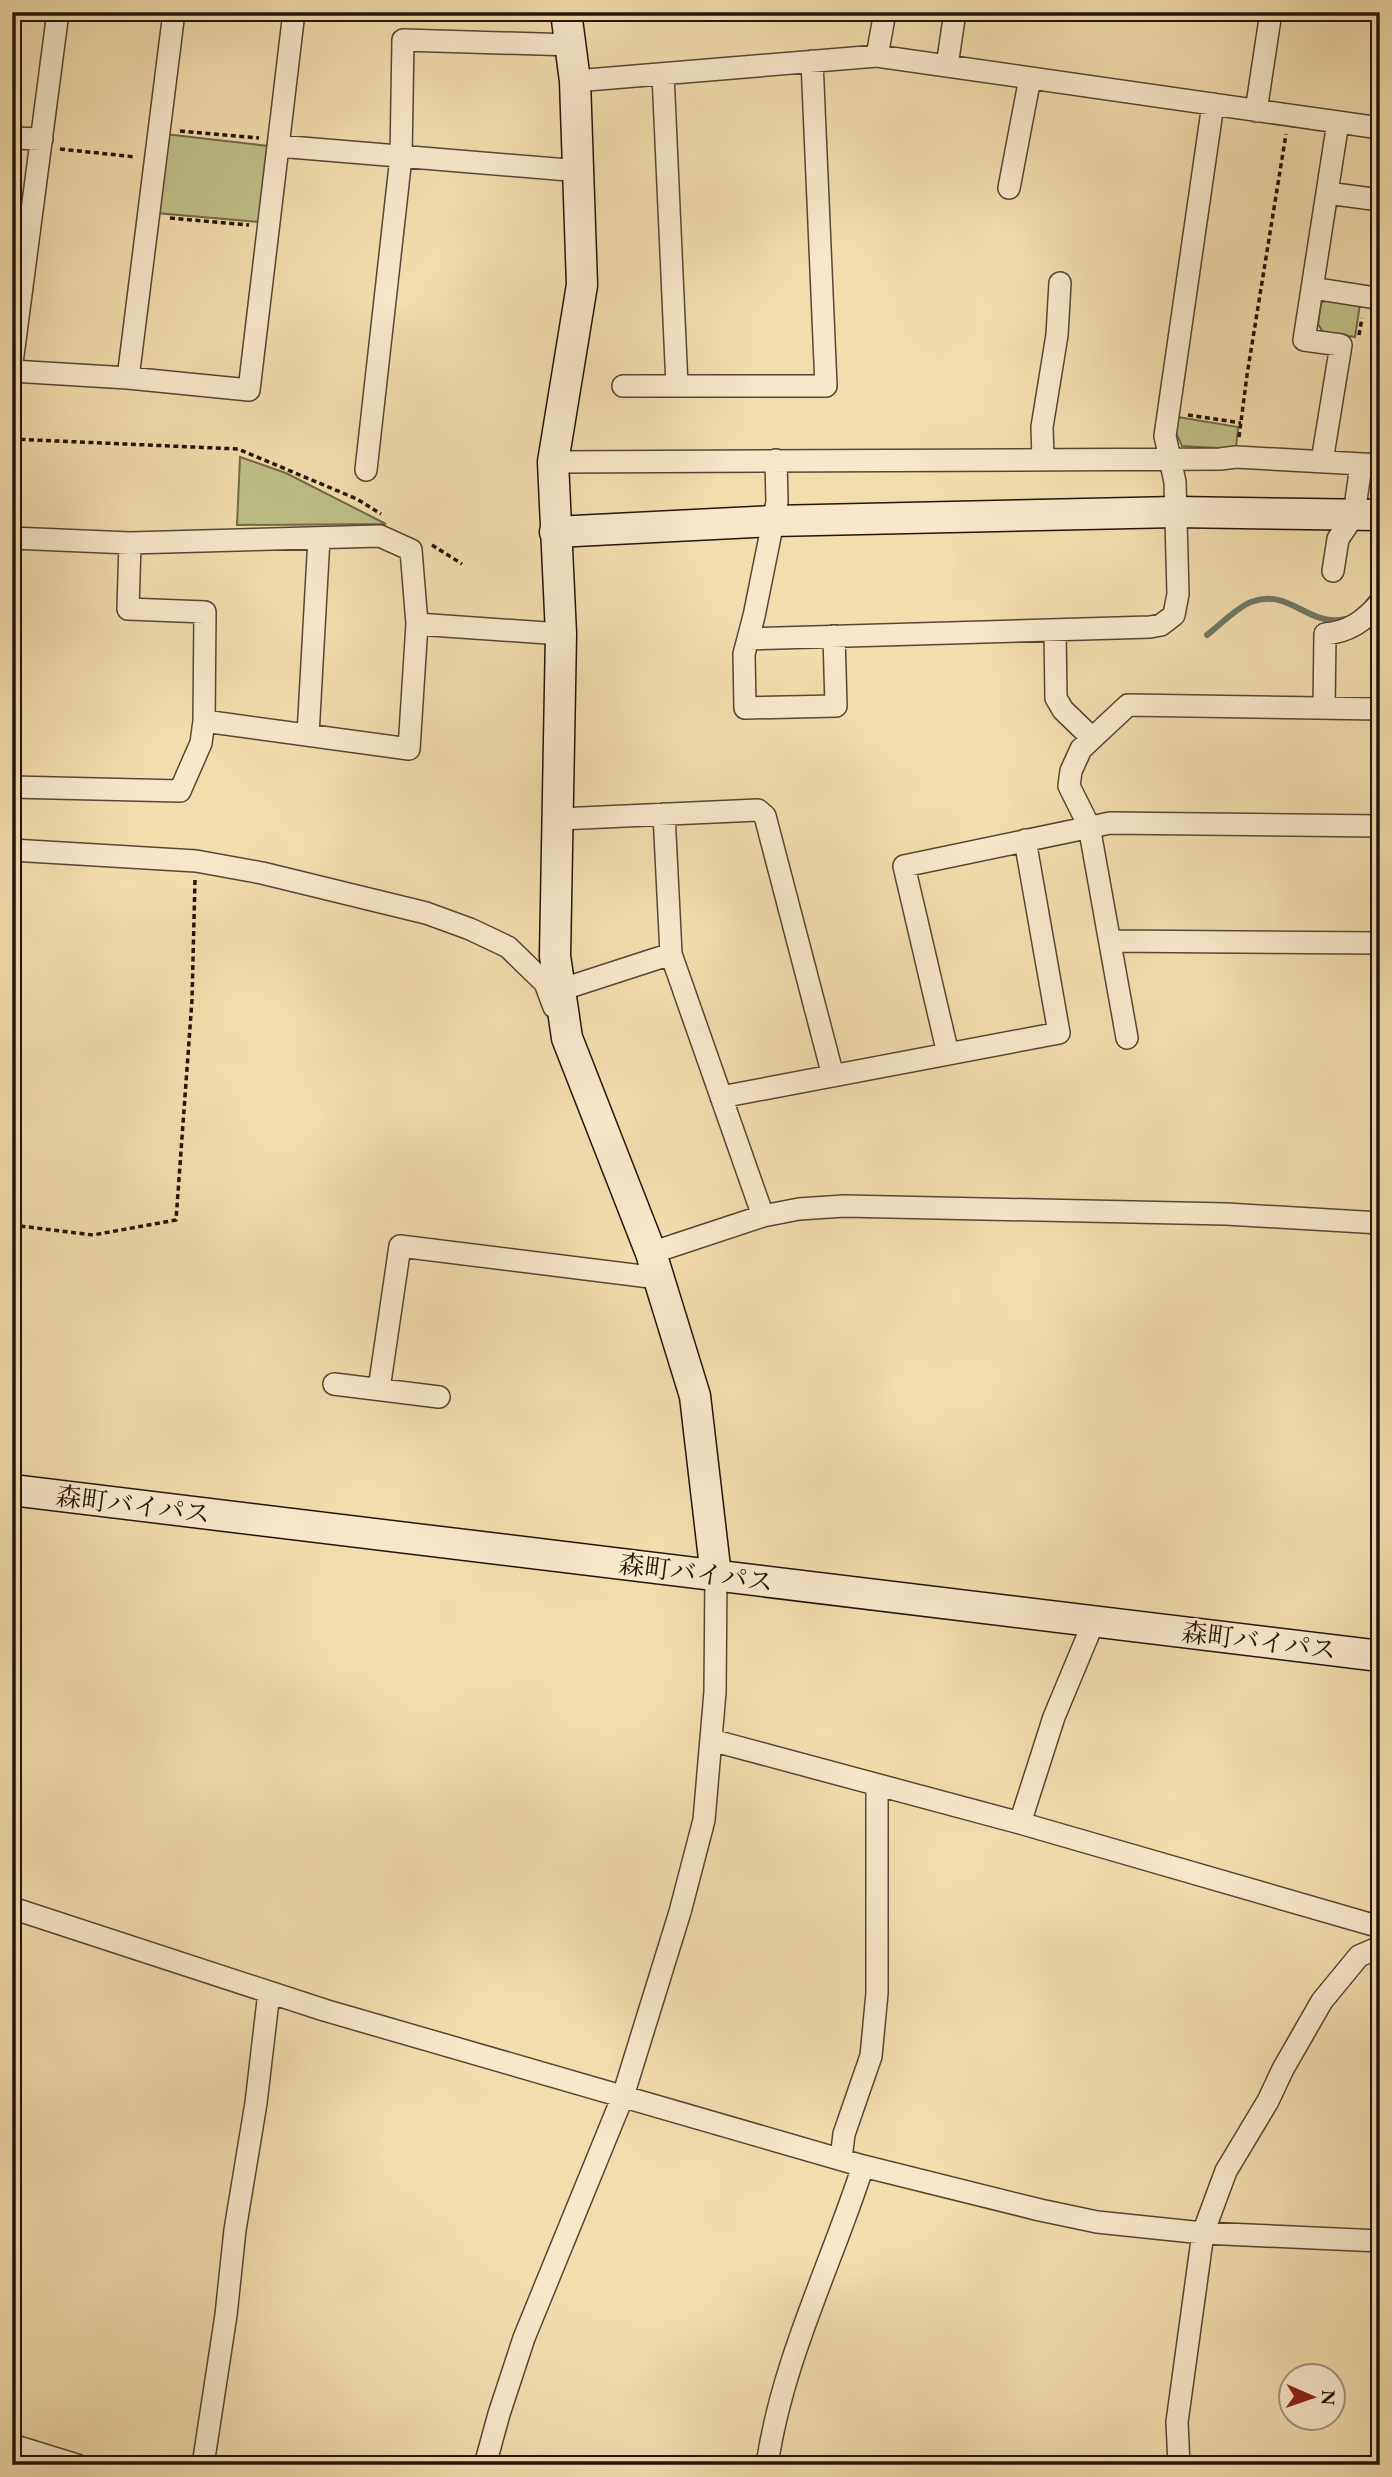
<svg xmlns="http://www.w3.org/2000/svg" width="1392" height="2477" font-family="'EB Garamond','Noto Serif JP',serif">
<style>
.green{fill:#bebf88;stroke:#726a48;stroke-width:2}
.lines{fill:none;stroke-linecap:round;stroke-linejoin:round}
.stream{stroke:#6d7966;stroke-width:6}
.street-casing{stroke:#584631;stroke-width:24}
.secondary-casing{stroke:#251407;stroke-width:33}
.path{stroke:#251407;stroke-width:3.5;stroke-dasharray:5 3.5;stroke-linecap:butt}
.street{stroke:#f7e8ca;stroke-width:21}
.secondary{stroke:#f7e8ca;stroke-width:30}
.labels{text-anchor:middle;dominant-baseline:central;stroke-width:5;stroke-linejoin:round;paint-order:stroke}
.street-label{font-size:26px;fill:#251407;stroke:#f7e8ca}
</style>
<rect width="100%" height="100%" fill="#f3dcae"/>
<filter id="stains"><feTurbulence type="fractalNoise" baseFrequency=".00286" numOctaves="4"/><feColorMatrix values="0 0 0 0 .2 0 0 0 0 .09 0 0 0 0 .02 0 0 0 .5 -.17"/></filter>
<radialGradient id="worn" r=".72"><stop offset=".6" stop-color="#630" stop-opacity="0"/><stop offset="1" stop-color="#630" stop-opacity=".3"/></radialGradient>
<path class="green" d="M165,134L268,146L259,222L156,213Z
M1329,299L1360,304L1355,337L1323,332L1318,324L1321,303Z
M1178,417L1238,427L1236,449L1182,446L1176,433Z
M240,457L286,473L386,524L237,525Z"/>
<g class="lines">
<path class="stream" d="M1368,602L1380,587
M1207,635C1220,625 1236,608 1251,602C1289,587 1309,628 1345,619"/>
<g class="street-casing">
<path id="street" d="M877,56L885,12
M947,66L955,12
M663,74L677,386
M575,81L877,56L1380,128
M1256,111L1271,12
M12,138L42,139
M278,146L580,171
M1009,188L1030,78
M1327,193L1380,200
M1312,288L1376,298
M12,363L58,12
M12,371L128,378L249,390L294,12
M128,378L174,12
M623,386H826L812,61
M1043,459L1042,427L1057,335L1060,283
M776,460L777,502L754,616L744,654L745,708L836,706L834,636
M1322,461L1341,345L1304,340L1338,122
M553,462L1220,459L1236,457L1380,465
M366,470L401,157L403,40L572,45
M12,538L130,543L380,536L411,550L417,624L409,749L204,721
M1333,571L1338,539L1354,515L1361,465
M417,624L561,634
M1055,630L1056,698L1063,710L1091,737
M748,639L1150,627L1161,625L1174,615L1178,594L1175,482L1165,436L1213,104
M1324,708L1325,634C1349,632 1364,621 1380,603
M308,735L319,538
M12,787L180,791L201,743L204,721L205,612L128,609L130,543
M664,814L671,954L763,1216
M559,819L758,810L765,816L833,1076
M12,850L196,861L262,873L426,913L470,929L508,947L545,983L554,1007
M1110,941L1380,943
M560,990L671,954
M1127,1038L1089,826L1069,786L1071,771L1081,749L1128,705L1380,709
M948,1054L904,866L1110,823L1380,826
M721,1097L1059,1033L1025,840
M651,1253L763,1216L799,1209L844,1206L1226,1214L1380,1223
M334,1384L439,1397
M379,1389L400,1246L658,1278
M711,1740L1020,1823L1380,1927
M1020,1823L1054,1717L1094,1621
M12,1908L324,2010L863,2166L1040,2210L1097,2222L1203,2233L1380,2241
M841,2159L844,2134L871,2056L877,1993V1785
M12,2445L77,2465
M203,2465L226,2315L235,2230L256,2103L269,1992
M485,2465L499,2414L524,2338L623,2096L680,1912L704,1820L715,1692L716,1576
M767,2465C782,2361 831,2265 863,2166
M1179,2465L1177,2422L1203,2233L1226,2171L1268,2101L1283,2069L1322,2001L1359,1956L1380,1947"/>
</g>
<g class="secondary-casing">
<path id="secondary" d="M566,12L575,81L582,285L553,462L561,634L555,956L567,1038L651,1253L695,1396L716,1576
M555,532L773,521L1176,512L1380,515
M12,1490L1380,1656"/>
</g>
<path class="path" d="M180,131L259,138
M60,149L136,157
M170,218L249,225
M1359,335L1362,318
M1188,415L1241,423
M1239,437L1247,375L1286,134
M12,439L238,449L357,499L381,514
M432,545L462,564
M12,1225L93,1235L176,1220L192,1000L195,880"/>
<use href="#street" class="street"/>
<use href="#secondary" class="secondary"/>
</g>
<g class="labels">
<g class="street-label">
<text transform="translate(133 1505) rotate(7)">森町バイパス</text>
<text transform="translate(696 1573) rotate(7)">森町バイパス</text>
<text transform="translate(1259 1641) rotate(7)">森町バイパス</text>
</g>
</g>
<rect width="1392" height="2477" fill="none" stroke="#f3dcae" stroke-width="42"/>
<rect x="14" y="14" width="1364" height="2449" fill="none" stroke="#251407" stroke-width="3.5"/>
<rect x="21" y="21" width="1350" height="2435" fill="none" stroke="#251407" stroke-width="2"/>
<g transform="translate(1312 2397) rotate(92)"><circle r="33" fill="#f7e8ca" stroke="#a3937c" stroke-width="2"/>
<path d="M0-5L12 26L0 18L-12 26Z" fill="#8f2418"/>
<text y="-10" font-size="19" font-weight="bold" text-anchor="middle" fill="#251407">N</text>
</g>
<rect width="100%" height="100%" filter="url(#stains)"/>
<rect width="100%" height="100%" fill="url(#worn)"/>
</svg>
